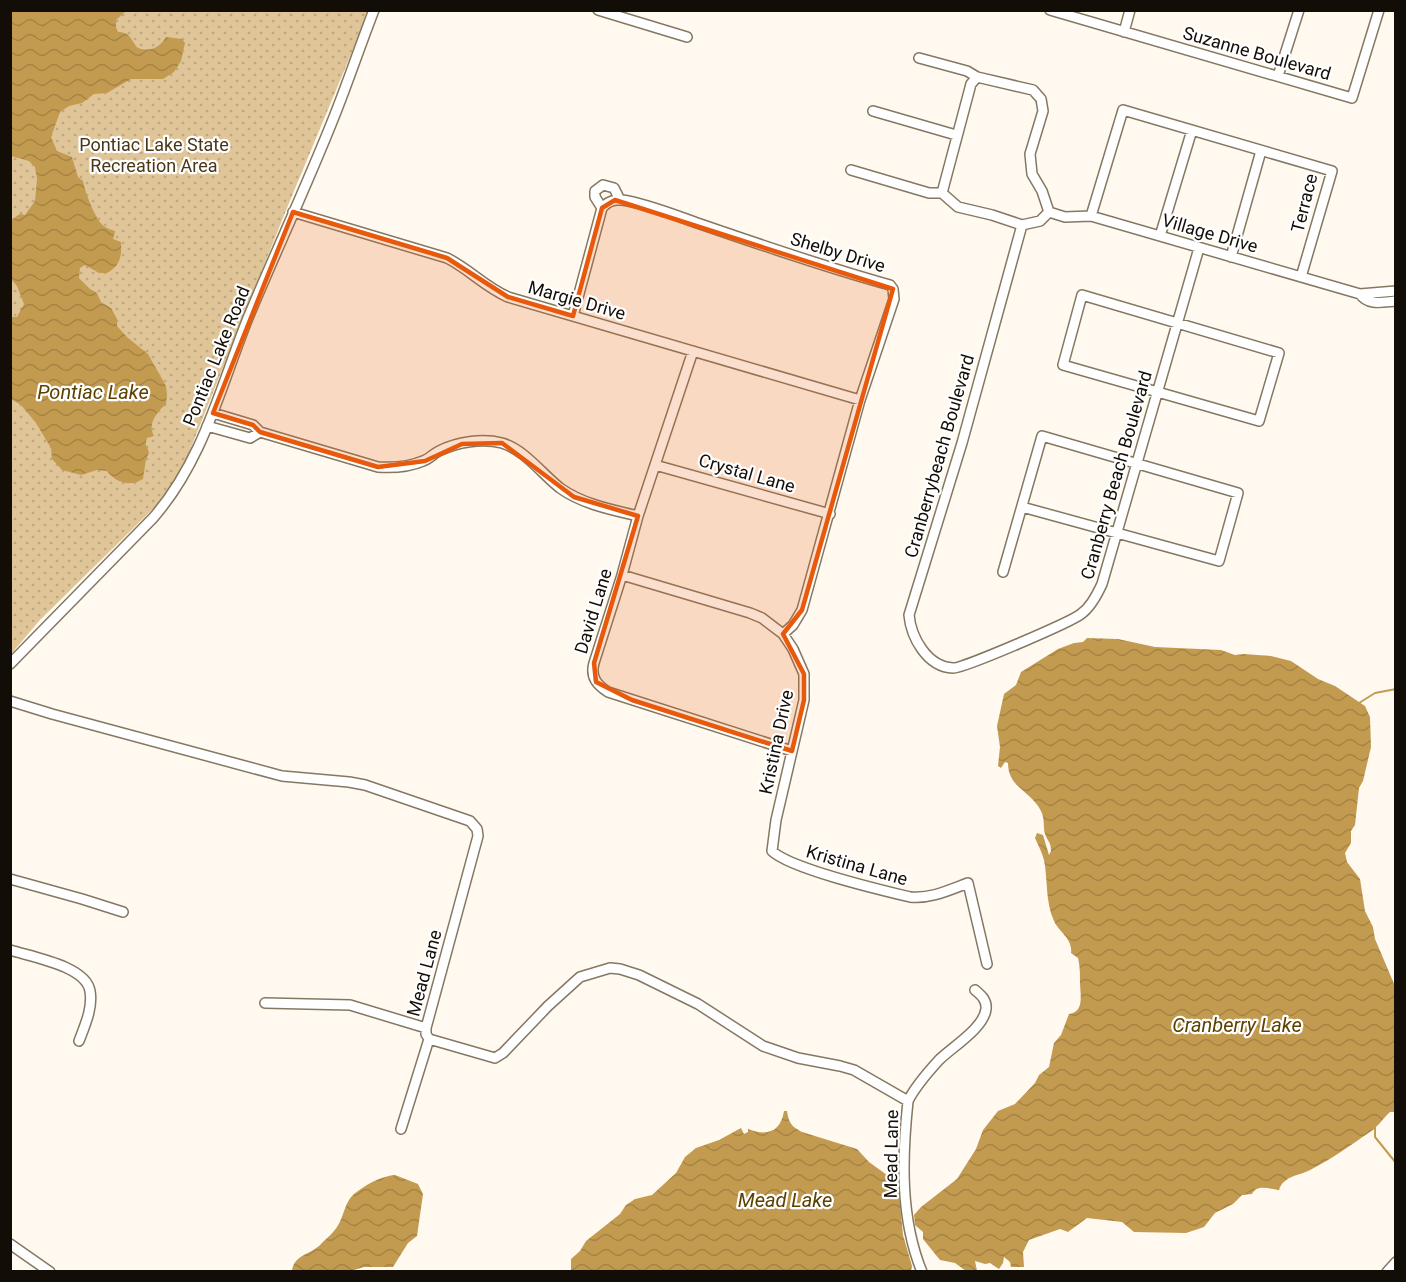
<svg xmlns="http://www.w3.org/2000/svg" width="1406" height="1282" font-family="Roboto,sans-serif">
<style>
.park{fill:url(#park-dots)}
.water{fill:url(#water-waves)}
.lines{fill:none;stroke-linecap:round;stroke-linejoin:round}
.stream{stroke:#c39b50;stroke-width:2}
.minor-casing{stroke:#847862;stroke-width:12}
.minor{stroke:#fff;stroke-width:9}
.marked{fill:#e8590c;fill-opacity:0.2;stroke:#e8590c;stroke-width:4.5;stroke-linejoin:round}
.labels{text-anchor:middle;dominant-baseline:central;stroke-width:4.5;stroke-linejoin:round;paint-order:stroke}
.street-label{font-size:18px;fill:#120d06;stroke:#fff}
.park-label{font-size:18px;fill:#493817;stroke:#fff}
.water-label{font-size:20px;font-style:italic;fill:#5c4101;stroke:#fff}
</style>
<defs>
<pattern id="park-dots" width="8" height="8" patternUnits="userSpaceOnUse" patternTransform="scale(1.5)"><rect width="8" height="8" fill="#dfc597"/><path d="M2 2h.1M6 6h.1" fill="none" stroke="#bea881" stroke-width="1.8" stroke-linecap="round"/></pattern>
<pattern id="water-waves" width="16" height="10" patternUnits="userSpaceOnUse" patternTransform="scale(1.5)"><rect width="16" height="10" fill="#c39b50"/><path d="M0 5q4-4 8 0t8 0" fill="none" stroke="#a68444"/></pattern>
</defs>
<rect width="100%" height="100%" fill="#fff9f0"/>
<path class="park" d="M11,11H369L289,203L180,475L165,497L40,620L11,654Z"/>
<path class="water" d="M11,10L126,11L116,20V27L118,32C131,32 131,41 138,48C151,52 159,48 166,37L182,39L185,43L181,61L174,72L163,79H131L107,93L94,94L82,103L69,106L60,112L51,137L57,151L72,157L78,177L83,181C85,192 96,222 105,227C108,229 112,230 115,231L113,239L121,242C122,256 120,266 107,273H99L85,265L80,268L79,278L90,289L97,293L101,302L111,308L117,319V326L127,337L148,354L166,386L167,395L166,404C157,412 147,424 154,436L147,438C144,446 148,447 149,453L146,459L143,479C130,487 116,483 107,471L97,470L81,475L62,470L52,459L51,448L36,423L21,405L11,399V317H17L24,304L17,286L11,279V220L20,214L25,215L35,201L37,179L35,167L29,161L11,156Z
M1087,638L1118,639L1155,647L1221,650L1235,655L1244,654L1271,656L1291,661L1318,679L1335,686L1365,706L1370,717L1371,747L1363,781L1359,788L1355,825L1351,831V843L1345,853L1347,862L1360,879L1365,911L1373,927L1375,939L1395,986V1112H1390C1383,1118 1378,1127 1370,1132C1351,1145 1333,1158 1312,1169C1300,1176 1284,1175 1279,1190C1269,1189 1257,1184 1252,1194L1242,1195L1233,1204L1215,1213L1204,1227L1186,1233L1134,1232L1122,1222L1087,1218L1068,1232L1060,1229L1029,1240L1023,1252L1024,1267H1011L1010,1262L1004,1257L1003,1263L999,1269L990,1263L985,1264L975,1261L977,1271H966L955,1263L940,1260L923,1239V1232L915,1225L914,1215L921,1207L957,1179L976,1149L983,1130L998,1111L1015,1104L1035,1083L1039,1075L1049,1067L1054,1043L1061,1035L1069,1014C1085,1012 1080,994 1080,982C1080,973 1080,967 1078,958L1071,953C1073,939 1059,932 1054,921C1045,901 1048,880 1044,860C1042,852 1038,845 1035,838L1037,833L1043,835L1049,855L1051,851C1051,842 1048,842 1045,834C1043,827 1045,819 1041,811C1031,791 1008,788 1008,763L1005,762L1001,768L998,766L1000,747L997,726L1004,694L1016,685L1021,672L1058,649L1074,643L1083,642Z
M784,1111H787C789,1123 791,1126 802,1132L857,1149L869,1162L898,1183L903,1235L912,1266L911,1271H571V1259L580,1251L586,1241L620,1214L626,1205L635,1199L652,1195L676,1173L685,1157L696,1148L719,1140L741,1128L744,1134L748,1132V1129C768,1137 781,1131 784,1111Z
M395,1175L418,1184L423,1194L417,1236L408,1243L393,1267H364L347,1272L292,1271C294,1254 311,1255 321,1244C326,1239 333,1233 337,1227C344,1217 344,1203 354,1194C365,1185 381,1176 395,1175Z"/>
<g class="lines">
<path class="stream" d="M1359,703L1375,693L1396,689
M1375,1128V1137L1396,1163"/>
<g class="minor-casing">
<path id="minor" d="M598,10L687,37
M1050,10L1352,98L1379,10
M1124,32L1130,10
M919,58L967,71L977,77
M1278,76L1299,10
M873,111L956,135
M851,170L929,193H942
M942,193L971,84L977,77L1033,90L1041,99L1043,111L1030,154L1032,174L1042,191L1049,212
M942,193L958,207L992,215L1022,225L1040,221L1049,212
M602,208L595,197V191L603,185L614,188L620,200
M293,212L447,258C469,269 485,287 508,297L860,400
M1049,212L1065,217L1091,216L1360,294L1396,291
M1091,216L1123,110L1332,171L1301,277
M1022,225L962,443L909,615C911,637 927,667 953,668C962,669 1071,622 1081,614C1091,607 1097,595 1102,584L1199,248
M1160,236L1192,130
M1231,257L1261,151
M1360,294C1368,306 1383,302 1396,301
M1082,295L1279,353L1259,421L1063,365Z
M573,316L602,208C607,202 615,199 622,200C646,203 682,218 706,226C767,247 828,268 890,285L893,289L894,299L860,400L802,610L793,625L783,634
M693,351L638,516L622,575L594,663C590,677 597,685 608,692L792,751
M213,413L253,425L260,432L378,467C393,468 409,467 423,461C429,459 433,454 439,451C457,442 482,438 502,443C525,450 542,474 560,488C582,504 612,510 638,516
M207,426L250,438L260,432
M655,465L830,514
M1003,572L1042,436L1238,493L1219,561L1022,507
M622,575L750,613L762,618L783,634L793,649L804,674V700L776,820L772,851C791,869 881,890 910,897C931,899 949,890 968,883L987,964
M10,664L153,518C203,461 220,388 248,318C276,251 307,185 334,117C348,82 360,46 374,10
M10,701L52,714L282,776L349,782L365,785L470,821L477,829L478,836L426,1028V1034L429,1039L495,1058L503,1053L548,1006L580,977L610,968L620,969L639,975L698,1004L763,1046L798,1058L840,1066L854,1070L908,1101C902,1158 900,1218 922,1272
M10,879L82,899L123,912
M10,950C32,957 86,966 90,991C93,1008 85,1025 79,1041
M265,1003L350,1005L426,1028
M908,1101C915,1087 928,1072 939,1060C952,1047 984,1028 986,1009C987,1000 981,995 975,990
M401,1129L429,1039
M10,1244L50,1272
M1387,1272L1396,1262"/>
</g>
<use href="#minor" class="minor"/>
</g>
<path class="marked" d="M615,200L893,289L802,610L783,634L804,674V700L792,751L632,700L596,682L594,663L638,516L574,497L502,443L462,444L425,461L378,467L260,432L253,425L213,413L293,212L447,258L508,297L573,316L602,208Z"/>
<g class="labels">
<g class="street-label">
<text transform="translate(1257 53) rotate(16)">Suzanne Boulevard</text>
<text transform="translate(1304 203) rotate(-76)">Terrace</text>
<text transform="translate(1210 233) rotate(16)">Village Drive</text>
<text transform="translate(838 252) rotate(17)">Shelby Drive</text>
<text transform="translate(577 300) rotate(16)">Margie Drive</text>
<text transform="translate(216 356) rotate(-68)">Pontiac Lake Road</text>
<text transform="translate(939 456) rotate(-74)">Cranberrybeach Boulevard</text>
<text transform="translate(747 473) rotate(16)">Crystal Lane</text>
<text transform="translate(1116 475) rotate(-74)">Cranberry Beach Boulevard</text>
<text transform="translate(593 611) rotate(-73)">David Lane</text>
<text transform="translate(776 742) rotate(-78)">Kristina Drive</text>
<text transform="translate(857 865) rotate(16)">Kristina Lane</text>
<text transform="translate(424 973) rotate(-75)">Mead Lane</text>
<text transform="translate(891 1154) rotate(-89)">Mead Lane</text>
</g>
<g class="park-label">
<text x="154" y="144">Pontiac Lake State<tspan x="154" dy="21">Recreation Area</tspan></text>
</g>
<g class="water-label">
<text x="93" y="392">Pontiac Lake</text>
<text x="1237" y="1025">Cranberry Lake</text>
<text x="785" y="1200">Mead Lake</text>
</g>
</g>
<rect width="1406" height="1282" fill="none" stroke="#120d06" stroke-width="24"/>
</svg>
